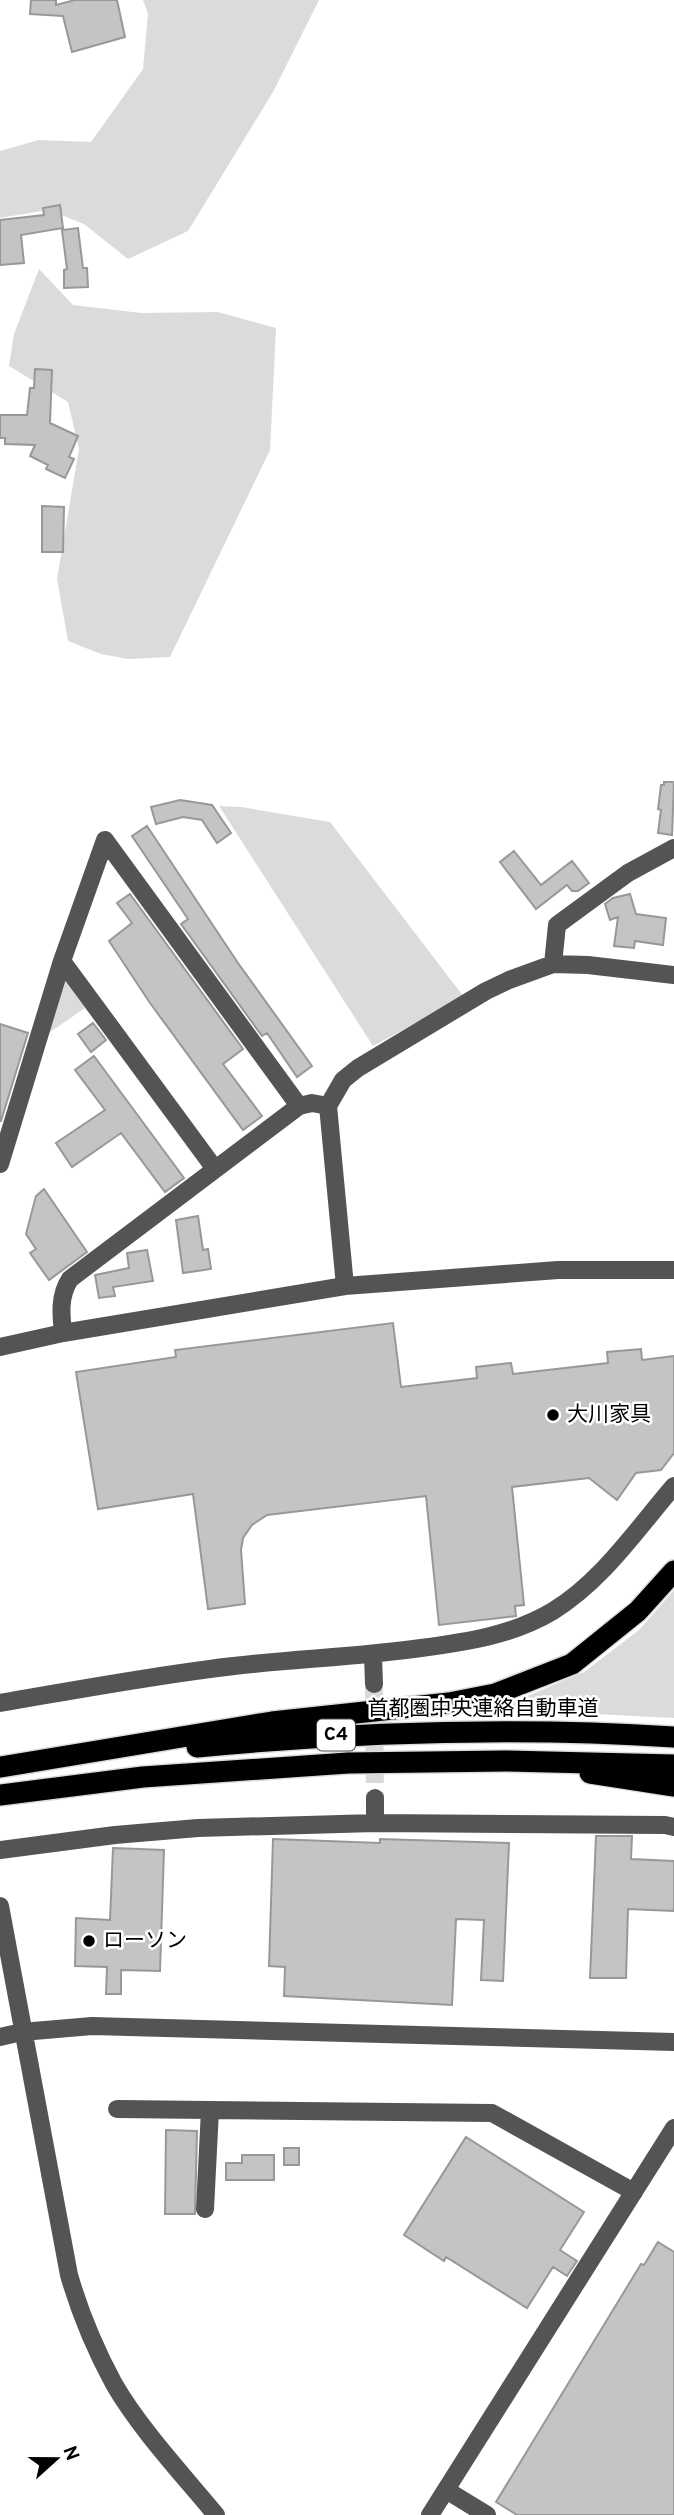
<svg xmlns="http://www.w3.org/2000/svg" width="674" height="2515" font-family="Overpass,'Noto Sans JP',sans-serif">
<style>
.green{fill:#dbdbdb}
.building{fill:#c4c4c4;stroke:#989898;stroke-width:2}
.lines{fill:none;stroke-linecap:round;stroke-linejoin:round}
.minor-tunnel{stroke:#d9d9d9;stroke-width:18;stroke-dasharray:18 9;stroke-linecap:butt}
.highway-casing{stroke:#dbdbdb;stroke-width:24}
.minor{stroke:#545454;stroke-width:18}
.highway{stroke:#000;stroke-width:21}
.poi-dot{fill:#000;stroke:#fff;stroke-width:2.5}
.labels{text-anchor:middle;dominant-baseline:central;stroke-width:5;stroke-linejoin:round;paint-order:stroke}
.shield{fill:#fff;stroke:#4c4c4c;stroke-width:2}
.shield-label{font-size:19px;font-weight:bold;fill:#000}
.poi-label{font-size:21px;fill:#000;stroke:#fff;text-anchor:start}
.street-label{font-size:21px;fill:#000;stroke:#fff}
</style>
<rect width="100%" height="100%" fill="#fff"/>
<path class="green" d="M143,0H319L273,92L188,231L128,259L84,224L48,210L0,218V151L39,140L91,142L143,69L148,14Z
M39,269L73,305L141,313L218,312L276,328L270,450L170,657L128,659L101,654L68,641L57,579L79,449L68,402L9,366L14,334Z
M219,806L241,807L330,822L464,997L373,1046Z
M64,977L85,1008L46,1035Z
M674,1590V1718L497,1709L584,1672L639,1630Z"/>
<path class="building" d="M31,0H56V5L75,0H117L125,37L72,52L63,16L30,14Z
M60,205L63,228L21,235L24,263L0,265V220L44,215L43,208Z
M78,228L83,268H87L88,287L64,288V270L67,269L62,230Z
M35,369L52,370L50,423L78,436L69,457L74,459L65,478L46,469L48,465L30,456L35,445L5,444V438H0V415H27L30,388H34Z
M42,506L64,507L63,552H42Z
M664,782H674L672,835L658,833L661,810L658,809L661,785H664Z
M180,800L212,805L231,833L217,843L202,820L183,817L156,824L151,807Z
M147,826L238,963L312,1066L297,1077L267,1033L262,1036L181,924L188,919L132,836Z
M514,851L541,885L572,861L589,883L578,891H572L567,885L536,909L500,862Z
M130,894L243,1049L223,1064L262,1116L243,1130L150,1003L109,941L132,923L117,903Z
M630,894L636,914L666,918L663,945L635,941L634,948L614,946L618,917L610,920L605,904L613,898Z
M93,1023L106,1040L91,1052L78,1034Z
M0,1024L28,1033L1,1121H0Z
M94,1056L184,1178L165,1192L121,1133L72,1167L56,1143L105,1110L75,1070Z
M44,1189L87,1252L49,1280L30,1253L36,1249L26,1234L36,1196Z
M198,1216L203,1250L208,1249L211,1269L183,1273L176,1220Z
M147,1250L153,1281L113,1287L115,1296L99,1298L95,1275L129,1268L127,1253Z
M393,1323L401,1387L477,1378L476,1367L511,1363L513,1374L608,1363L607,1352L641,1349L642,1360L674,1356V1453L661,1470L636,1473L617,1500L589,1478L512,1487L524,1605L515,1606L516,1616L439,1625L426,1496L267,1515L252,1525L243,1538L241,1550L245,1604L208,1609L193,1494L98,1509L76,1372L176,1357L175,1350Z
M596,1836H632L631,1859L674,1861V1911L628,1909L626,1978H590Z
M273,1839L380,1843V1839L509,1843L503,1981L481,1980L484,1920L456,1919L452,2005L284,1996L285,1967L269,1966Z
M113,1848L164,1850L160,1971L121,1970V1994H106L107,1967L75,1966L76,1918L110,1920Z
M166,2130L197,2131L195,2214H165Z
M466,2137L584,2212L560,2250L577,2261L567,2276L553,2267L527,2308L446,2257L444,2261L404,2235Z
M284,2148H299V2165H284Z
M242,2155H274V2180H226V2163H242Z
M658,2242L674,2252V2515H517L496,2502L641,2264L644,2265Z"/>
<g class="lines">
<path class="minor-tunnel" d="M374,1684L375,1798"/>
<g class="highway-casing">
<path id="highway" d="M197,1747C356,1732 515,1727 674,1737
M1,1767L272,1722L449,1703L495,1694L572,1664L638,1611L674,1571
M590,1773L674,1786
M0,1795L143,1777L348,1763L505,1761L674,1765"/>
</g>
<path class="minor" d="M105,840L299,1106
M62,961L215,1169
M553,964L557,925L628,873L674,848
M0,1164L62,961L105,840
M345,1286L328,1106L343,1080L358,1068L486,991L509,980L553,964L588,965L674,975
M63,1333C61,1314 59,1296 70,1279L299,1106L312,1103L328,1106
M0,1347L63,1333L345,1286L558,1270H674
M373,1655L374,1684
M0,1703C70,1691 140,1678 210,1669C280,1659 351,1658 421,1648C467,1642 513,1635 553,1611C603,1580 636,1530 674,1486
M375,1823L665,1825L674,1827
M0,1850L115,1835L198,1828L375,1823V1798
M0,1906L69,2275C80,2313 95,2349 114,2384C140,2429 183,2475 216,2515
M0,2037L22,2032L92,2026L674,2042
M117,2109L492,2113L634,2192
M205,2209L210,2110
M446,2490L487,2515
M430,2515L674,2128"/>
<use href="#highway" class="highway"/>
</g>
<g class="poi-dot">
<circle cx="553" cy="1415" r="7"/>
<circle cx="89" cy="1941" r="7"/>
</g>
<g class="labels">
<rect class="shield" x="317" y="1719.5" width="38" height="31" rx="5"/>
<g class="shield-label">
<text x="336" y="1735">C4</text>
</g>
<g class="poi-label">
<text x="567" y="1415">大川家具</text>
<text x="103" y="1941">ローソン</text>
</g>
<g class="street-label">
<text x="483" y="1709">首都圏中央連絡自動車道</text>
</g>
</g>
<g transform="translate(56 2459) rotate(69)" stroke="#ffffff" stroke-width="5" paint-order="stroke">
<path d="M0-5L12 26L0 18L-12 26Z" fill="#000000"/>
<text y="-10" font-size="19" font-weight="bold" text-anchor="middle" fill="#000000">N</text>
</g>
</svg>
